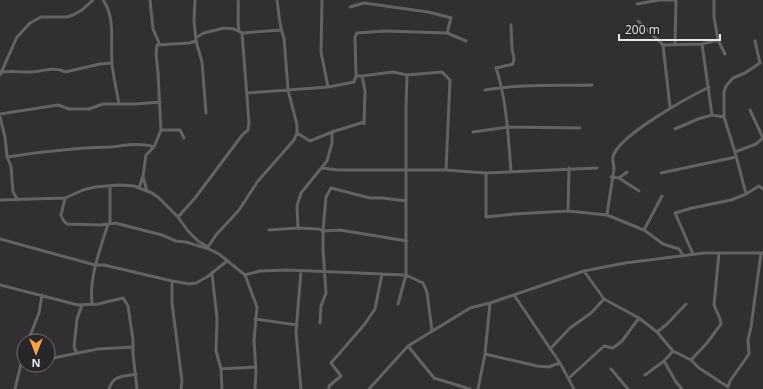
<svg xmlns="http://www.w3.org/2000/svg" width="763" height="389" font-family="'Open Sans',sans-serif">
<style>
.lines{fill:none;stroke-linecap:round;stroke-linejoin:round}
.minor{stroke:#656266;stroke-width:3}
</style>
<rect width="100%" height="100%" fill="#312f32"/>
<g class="lines">
<path class="minor" d="M103,0C116,18 110,43 112,64C113,75 117,92 119,104
M150,0L153,29L160,45
M195,0L194,20L196,41L202,62L206,113
M238,0C239,11 237,21 239,31
M322,0L321,52L328,87
M637,4L659,0H676
M350,7L364,3L428,12L448,17L451,18L447,33
M638,21L663,45L670,107
M197,37L204,33L224,28L234,29L242,33L281,30
M718,40L725,54
M702,44L712,115L724,117L735,152L746,194L759,186L763,189
M663,45L702,44L718,40L714,17V0
M675,45L676,0
M3,72C12,71 20,72 29,72C41,72 54,66 65,72L100,64L112,63
M0,75L17,37L30,23L41,17H67L73,15L82,10L93,0
M356,76L355,37L357,33L385,31L447,33L466,41
M362,76L365,91L364,124
M485,90C520,84 556,86 592,85
M247,93L328,87L354,82L356,76H362L393,72L407,75L442,72L450,80L446,170
M750,110L763,138
M0,114L58,105L69,109H89L103,104H136L160,102
M0,117L5,137L7,157L11,166L13,192L18,200
M724,117V92L726,86L733,78L745,73L760,63L755,41
M675,129L698,119L712,115
M161,130H180L184,138
M473,132L508,127L580,128
M297,133L310,141L332,132
M735,152L756,144L763,138
M7,157C40,152 74,148 108,147C123,146 140,142 154,147
M322,168L338,170H446L486,173L597,168
M511,171C508,136 507,101 496,68L513,64L514,58L512,49L511,25
M486,173V217L514,214L568,211L607,215L644,230L663,244L679,249L683,255
M661,173L736,157
M143,177L147,191
M611,177L619,178L627,172
M619,178L639,191
M110,186V223
M139,188L143,176L146,155L154,147L161,130L158,73L156,54L157,45L189,43L196,41
M65,198L61,215L63,220L67,224L101,225L115,223L162,235L176,241L186,242L209,249
M0,200L65,198L83,190L95,187L119,185L134,186L152,193L159,198L178,217L188,231L198,241L208,247L209,249L219,254L245,275L257,307L254,340L256,371L255,389
M568,211L569,168
M607,215C609,199 612,184 614,169C614,165 612,160 613,157C617,136 689,97 709,87
M178,217L195,198L243,134L248,130L249,123L242,33
M298,228L297,206L301,193L327,161L332,143V132L364,122
M269,230L298,228L319,229L323,231L340,230L407,241
M644,230L662,196
M0,239L95,265H104L172,281L190,284L196,283L207,277L227,261
M208,247L216,235L239,210L258,181L294,140L297,133V125L288,90L284,38C279,26 279,12 277,0
M693,254L675,213L692,208L731,200L746,194
M584,271L604,299L639,318L657,332L673,351L691,360L699,368L728,387
M212,274L217,318L216,351L221,369L222,389
M245,275L260,271L287,270L406,275L423,283L427,292L432,331
M172,281V303L182,381L181,389
M0,285L78,305L98,304L123,298L128,306L133,340V354L137,389
M514,295L560,363L574,389
M92,304C89,277 100,250 108,224
M398,304L406,275V106L407,75
M255,319L297,325
M320,323L321,306L326,293L323,250V231L326,197L331,188L370,198H383L406,201
M657,332L667,324L686,304
M28,341L39,313L42,295
M408,346L434,378L470,389
M550,349L570,328L591,313L604,299
M77,353L74,347L77,319L82,305
M485,354L537,366L548,367L560,363
M48,359L98,349L133,347
M691,360L707,343L721,324L720,319L714,305L719,253
M664,361L676,382L682,389
M221,369L256,367
M611,369L628,389
M645,375L664,361L673,351
M569,378L604,346L613,348L622,341L639,318
M728,387L730,381L749,354L748,340L751,327L761,253
M15,389L21,364L24,363
M109,389C114,374 123,377 136,374
M301,389L296,332L301,271
M329,389V386L341,376L331,363L364,325L375,309L382,274
M369,389L408,346L470,308L490,303L584,271L625,263L704,253H763
M478,389L485,354L490,303"/>
</g>
<g transform="translate(36 353) rotate(180)"><circle r="19" fill="#272528" stroke="#747275"/>
<path d="M0-3L7 15L0 10L-7 15Z" fill="#f5a346"/>
<text y="-6" font-size="11" font-weight="bold" text-anchor="middle" fill="#e7e5e8">N</text>
</g>
<path d="M619 34v6h101v-6" fill="none" stroke="#e7e5e8" stroke-width="2"/>
<text x="625" y="34" font-size="12" fill="#e7e5e8" stroke="#272528" stroke-width="3" paint-order="stroke">200 m</text>
</svg>
